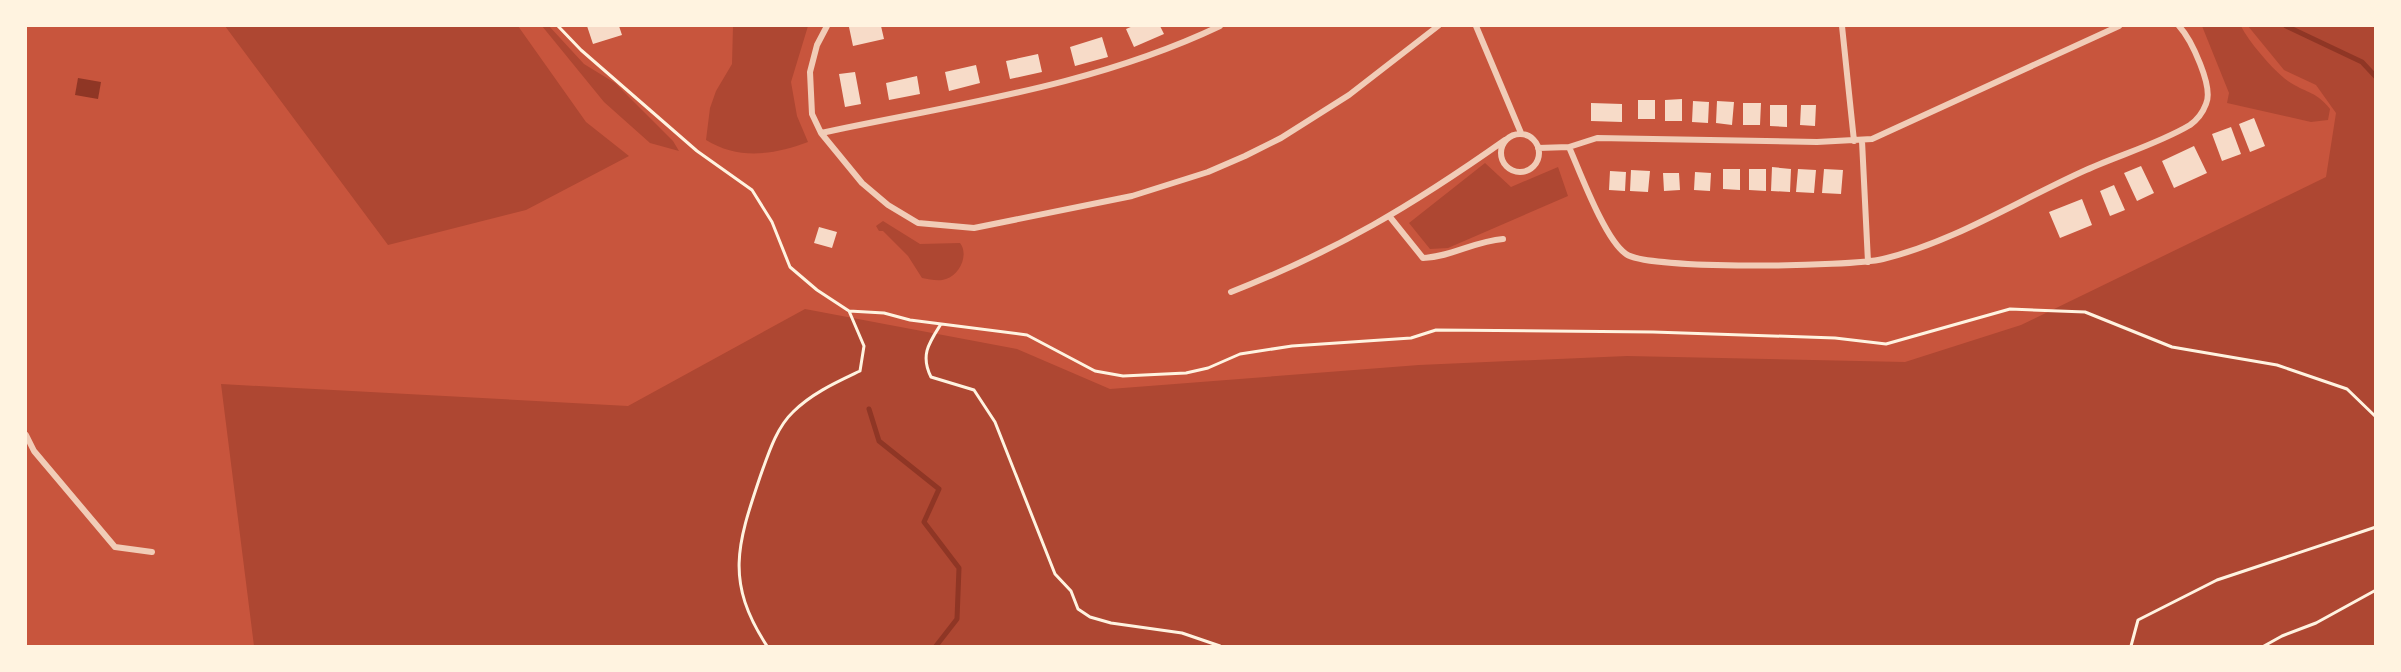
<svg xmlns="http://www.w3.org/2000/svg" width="2401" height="672" font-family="Commissioner,sans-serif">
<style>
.green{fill:#ae4732}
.water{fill:#8f3625}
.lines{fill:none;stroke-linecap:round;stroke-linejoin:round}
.stream{stroke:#8f3625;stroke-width:5}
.building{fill:#f7dbc8}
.path{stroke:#fff3e0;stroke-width:3}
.minor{stroke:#f1ccb7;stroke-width:6}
</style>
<rect width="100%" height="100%" fill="#c8553d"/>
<path class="green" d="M225,26H518L586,122L629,156L526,210L388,245Z
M542,26H549L584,64L615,83L673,141L679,151L650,143L604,102Z
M733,26H808L791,82L797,116L808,142C774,155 738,160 706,140L710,108L716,91L732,64Z
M2202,26H2241C2248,41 2276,74 2291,83C2307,93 2317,92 2330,109L2328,120L2311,122L2227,103L2229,93Z
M2248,26H2375V646H254L221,384L628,406L805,309L1017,349L1110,389L1419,365L1627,356L1905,362L2021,325L2326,177L2336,113L2316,85L2284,70Z
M1485,163L1511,187L1558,167L1568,196L1448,248L1430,249L1409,223Z
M883,221L920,244L960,243C969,254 960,275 946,279C938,282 930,279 922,278L908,256L883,231H879L876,226Z"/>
<path class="water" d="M78,78L101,82L98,99L75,95Z"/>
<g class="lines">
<path class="stream" d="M2286,26L2362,62L2376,77
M869,409L879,441L939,489L924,522L959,568L957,619L936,646"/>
</g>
<path class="building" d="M587,26H619L622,35L593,44Z
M857,26H881L884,39L853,46L849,27Z
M1133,26H1160L1164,34L1134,47L1126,29Z
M1102,37L1108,57L1075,66L1070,47Z
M1038,54L1042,72L1010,79L1006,61Z
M976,65L980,83L949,91L945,72Z
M855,72L861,104L845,107L839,74Z
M917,76L920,94L889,100L886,83Z
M1682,99V121H1665V100Z
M1638,100H1655V119H1638Z
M1693,101L1709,102L1708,123L1692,122Z
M1717,101L1734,102L1732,125L1716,123Z
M1591,103L1622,104V122L1591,121Z
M1743,103H1761L1760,125H1743Z
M1770,105H1787V127L1770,126Z
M1801,105H1816L1815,126L1800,125Z
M2254,118L2265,146L2250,152L2239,124Z
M2231,127L2241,154L2222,161L2212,134Z
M2194,146L2207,173L2174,188L2162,161Z
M2141,166L2154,193L2137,201L2124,173Z
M1772,167L1791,169L1790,192L1771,191Z
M1723,169H1740V190L1723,189Z
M1749,169H1766V191L1749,190Z
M1798,169L1816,170L1814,193L1796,192Z
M1824,169L1843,170L1841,194L1822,193Z
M1631,170L1650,171L1648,192L1630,191Z
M1610,171L1626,172L1625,191L1609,190Z
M1695,172L1711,173L1710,191L1694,190Z
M1663,173H1679L1680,190L1664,191Z
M2114,185L2125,210L2110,216L2100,191Z
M2082,199L2092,225L2060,238L2049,212Z
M819,227L837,232L832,248L814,243Z"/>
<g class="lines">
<path class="path" d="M558,26L581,50L697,151L752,190L772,222L790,267L817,290L849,311L884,313L910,320L1027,335L1095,371L1123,376L1186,373L1208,368L1240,354L1292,346L1411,338L1436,330L1653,332L1835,338L1886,344L2010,309L2085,312L2172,347L2277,365L2347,389L2376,417
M941,324C929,343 920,355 931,377L974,390L995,422L1055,574L1071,591L1078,609L1090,617L1111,623L1182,633L1220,646
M767,646C725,582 737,545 760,477C768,455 776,428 793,412C812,393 837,382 860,371L864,346L849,311
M2131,646L2138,620L2217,580L2376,527
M2264,646L2282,636L2316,623L2376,590"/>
<path class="minor" d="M827,26L817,45L810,72L812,114L821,133L862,183L888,205L918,223L974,228L1132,196L1208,172L1245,156L1281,138L1349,95L1438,26
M1476,26L1521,133
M1842,26L1854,141
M821,133C957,104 1094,86 1220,26
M1501 153a19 19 0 1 1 38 0a19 19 0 1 1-38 0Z
M1862,141L1868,262
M1569,147C1580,172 1605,240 1626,254C1648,270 1850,267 1883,259C1954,242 2019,200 2086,170C2119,155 2158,144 2190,125C2197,120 2203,112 2206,104C2214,87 2191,39 2179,26
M1538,148L1569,147L1597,138L1817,142L1872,139L2119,26
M1390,217L1423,258C1451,257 1475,241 1503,239
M1231,292C1336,251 1413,205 1505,140
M26,435L34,451L115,547L152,552"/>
</g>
<rect width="2401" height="672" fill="none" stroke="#fff3e0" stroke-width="54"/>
</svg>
